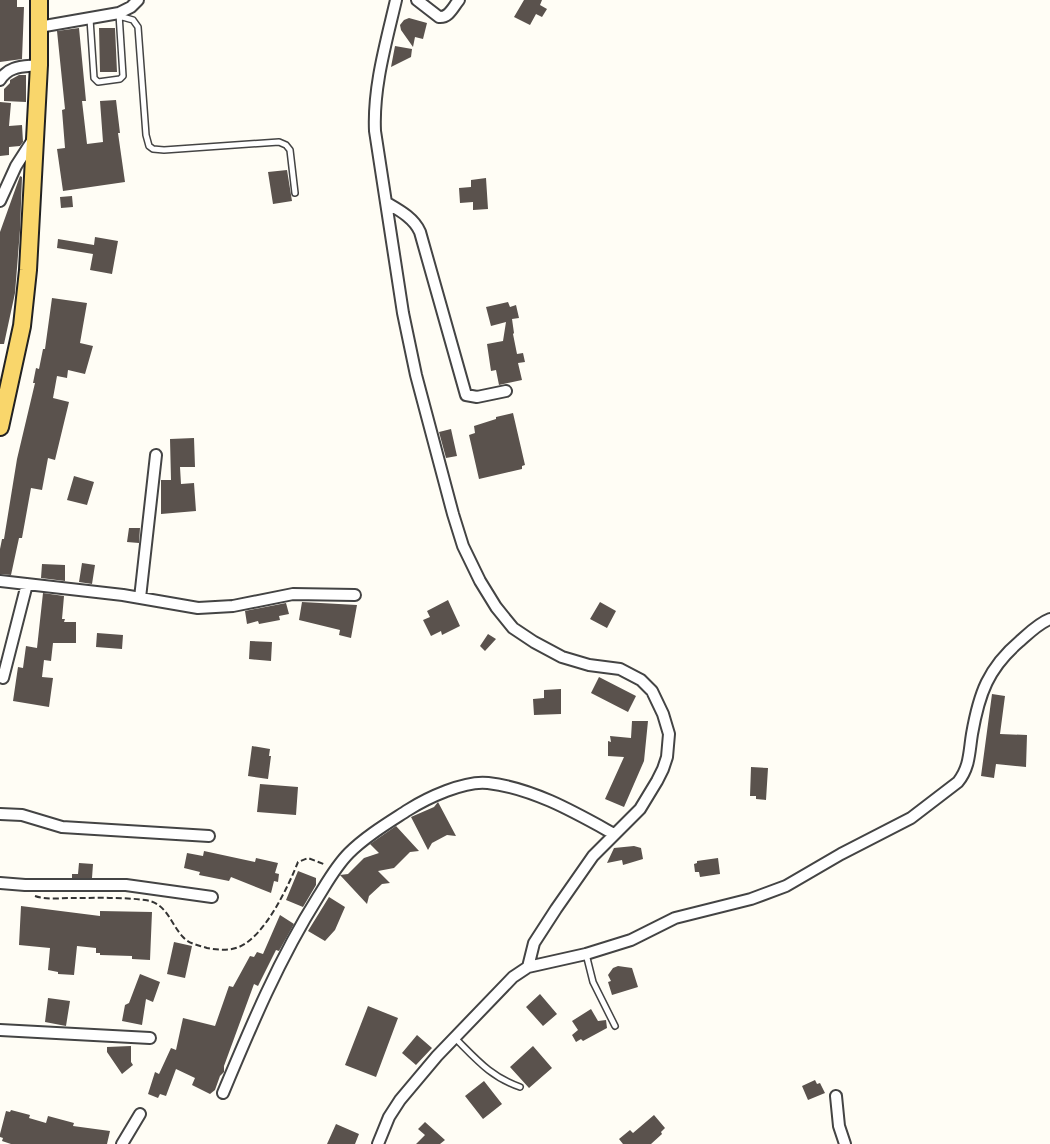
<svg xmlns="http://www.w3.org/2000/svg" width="1050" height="1144" font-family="'Roboto Serif',serif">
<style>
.building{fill:#5a524d}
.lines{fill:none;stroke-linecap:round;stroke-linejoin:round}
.lane-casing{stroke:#444;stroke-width:8}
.street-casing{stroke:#444;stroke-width:14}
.primary-casing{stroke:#222;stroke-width:20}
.path{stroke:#333;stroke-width:2;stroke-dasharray:6 3;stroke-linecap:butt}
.lane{stroke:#fff;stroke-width:5}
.street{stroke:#fff;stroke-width:10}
.primary{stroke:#f9d66b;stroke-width:16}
</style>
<rect width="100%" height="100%" fill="#fffdf5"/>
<path class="building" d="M0,0H17V7H24L22,59L0,62Z
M524,0H542L540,5L547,9L542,17L536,14L530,25L514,17Z
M409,18L427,23L423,39L415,37L413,47L401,30L400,25L404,20Z
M79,28L86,101H82L87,144L103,142L100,101L116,100L120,133H118L125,182L63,191L57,149L65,148L62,110L65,109L57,31Z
M99,28H115L117,72H100Z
M395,46L412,49L411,57L391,67Z
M19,75H26V102L4,101V89L10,83V80Z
M0,102L11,103L9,126L22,125L23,142L20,146L9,147V155L0,156Z
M287,170L292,201L273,204L268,172Z
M20,176L22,177L20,230L15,293L4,344H0V232Z
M486,178L488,209L473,210V202L460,203L459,188L471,187V180Z
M72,196L73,207L61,208L60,197Z
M95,237L118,241L112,274L90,270L93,254L57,248L58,239L94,245Z
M52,298L87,303L80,343L93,346L85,374L68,370L67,378L57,376L53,398L69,402L55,460L48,458L42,490L31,488L22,538H19L11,575L0,574V549L2,539H4L17,459L35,383H33L36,368L39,369L43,349H45Z
M508,302L510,307L516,305L519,318L512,319L514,333L513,334L517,354L523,353L525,362L518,363L522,380L499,385L496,370L491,371L487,344L503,341L506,322L491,326L486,307Z
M513,413L525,465L522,466V469L479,479L469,435L475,433L474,426L496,419V417Z
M451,429L457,456L446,458L439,432Z
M194,438L195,467H180L181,484L194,483L196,511L161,514V480H171L170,439Z
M74,476L94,482L87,505L67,500Z
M129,528H140L139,543L127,542Z
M82,563L95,565L92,584L79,582Z
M42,564L65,565V581L41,578Z
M43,593L64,596L62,619H65L64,622H76V643H53L51,661L44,660L42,677L53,678L49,707L13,701L18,667L23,668L26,646L37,648Z
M448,600L460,626L442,635L441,631L431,636L423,620L430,617L427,611Z
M302,602L357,605L351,638L339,635L340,630L299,620Z
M600,602L616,611L607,628L590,619Z
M286,603L289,614L279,616L280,620L259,624L258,621L247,624L245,611Z
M97,633L123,635L122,649L96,647Z
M488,634L496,639L485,651L480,646Z
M250,641L272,642L271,661L249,659Z
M599,677L636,696L628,712L591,693Z
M561,689V714L534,715L533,699L544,698V690Z
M992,694L1005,696L1000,734L1027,735L1026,767L996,764L994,778L981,776Z
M632,721H648L644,761L624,807L605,799L624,757L608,756V741L611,742L610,736L631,738Z
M252,746L270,749L269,756H271L268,779L248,776Z
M751,767L768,768L766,800L756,799V796H750Z
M260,784L298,787L296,815L257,812Z
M438,802L456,836L447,835L432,843L428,850L411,817L434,807Z
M396,826L419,851L410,852L394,868L378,871L390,883L382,884L369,896L367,904L340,875L348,874L364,858L379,853L370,844Z
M634,846L641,848L643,859L623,865L622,860L607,863L614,848Z
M204,851L255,862L256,858L278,863L275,873L279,874L278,882L274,881L271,893L231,877L229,881L199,875L200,872L184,868L187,853L203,856Z
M718,858L720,874L700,877L699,872H695L694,864L697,863V861Z
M79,863L93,864L92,878H72V874H78Z
M298,871L316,878V885L303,907L286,900Z
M329,897L345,907L335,930L325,941L308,931Z
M21,906L100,916V911L152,912L150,960L132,959V956L100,955V953H96V948L77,946L74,975L58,974V972L48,970L50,948L19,945Z
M280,915L294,924L279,951L276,950L258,986L254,984L224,1066V1072L220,1076L215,1090L210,1094L192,1085L195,1078L176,1069L166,1096L160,1094L158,1098L148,1094L155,1072L159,1074L171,1048L176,1050L183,1018L215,1026L229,986L233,987L250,956L254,957L257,952L263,954Z
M174,942L192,946L185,978L167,974Z
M618,966L632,968L638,987L612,995L608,982L611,981L608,975L613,968Z
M140,974L160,982L153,1002L146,999L142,1025L122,1021L125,1005L129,1003Z
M540,994L557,1014L543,1026L526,1007Z
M48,998L70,1001L66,1026L45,1022Z
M368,1006L398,1018L376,1077L345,1065Z
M591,1009L598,1021L606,1020L607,1028L583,1041L581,1039L576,1042L572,1035L578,1030L572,1021Z
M417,1035L432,1048L416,1065L402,1053Z
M131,1046V1062L133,1065L122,1074L107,1052V1047Z
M533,1046L552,1068L529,1088L510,1067Z
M815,1080L817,1084L820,1083L825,1093L808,1100L802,1086Z
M484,1081L502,1104L483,1119L465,1096Z
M11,1110L30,1115L29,1118L46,1123L48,1116L74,1123L73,1126L110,1131L107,1144H11L2,1141L3,1138L0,1137V1134L6,1111L10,1112Z
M654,1115L665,1128L661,1132L662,1134L651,1144H623L619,1139L630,1130L633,1133Z
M425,1122L445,1140L440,1144H416L425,1135L418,1129Z
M336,1124L359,1134L355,1144H327Z"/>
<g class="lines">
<g class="lane-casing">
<path id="lane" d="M119,16L133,20L138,27L146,135L149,146L153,149L164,150L279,142L286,145L290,150L295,193
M90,19L94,78L98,82L120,79L123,76L119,14
M586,954L593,982L615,1026
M455,1038C477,1060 491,1077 520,1087"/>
</g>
<g class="street-casing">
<path id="street" d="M417,0L439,17C449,18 453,7 459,0
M39,27L119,13L131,7L138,0
M0,80C9,65 24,67 39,65
M0,201L16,166L34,138
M387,203C399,210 414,218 420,232L466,395L477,397L506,391
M0,581L123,595L198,608L233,606L293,594L355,595
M140,598L156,455
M3,678L27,584
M0,814L22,815L62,827L209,836
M0,883L25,885H126L212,897
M528,967L586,954L631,940L675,918L751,899L786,886L841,854L911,818L958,782C970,767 969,752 972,734C979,694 988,668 1020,641C1029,633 1039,623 1050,619
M0,1030L150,1038
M223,1093C251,1026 279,959 318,897C328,881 336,866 349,853C366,836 388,823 408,810C427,798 465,780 488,783C533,788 576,813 614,834
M836,1096L839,1126L845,1144
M122,1144L140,1114
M378,1144L389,1117L400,1100L437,1056L513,977L528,967L534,943L556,909L593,856L640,809L657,781L663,769L667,757L669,734L663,714L652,691L641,680L620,669L589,665L562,657L534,642L513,628L496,607L480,581L463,546L453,514L416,375L403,313L375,131C373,87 386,43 396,0"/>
</g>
<g class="primary-casing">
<path id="primary" d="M0,427L22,326L28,270L39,65V0"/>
</g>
<path class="path" d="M35,896C46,900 60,898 72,898C96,898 121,897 145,900C167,903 170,923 183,937C189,944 198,945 207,948C217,950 229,951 239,947C265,936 288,887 298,862L308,858L326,865"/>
<use href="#lane" class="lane"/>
<use href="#street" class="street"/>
<use href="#primary" class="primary"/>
</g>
</svg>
